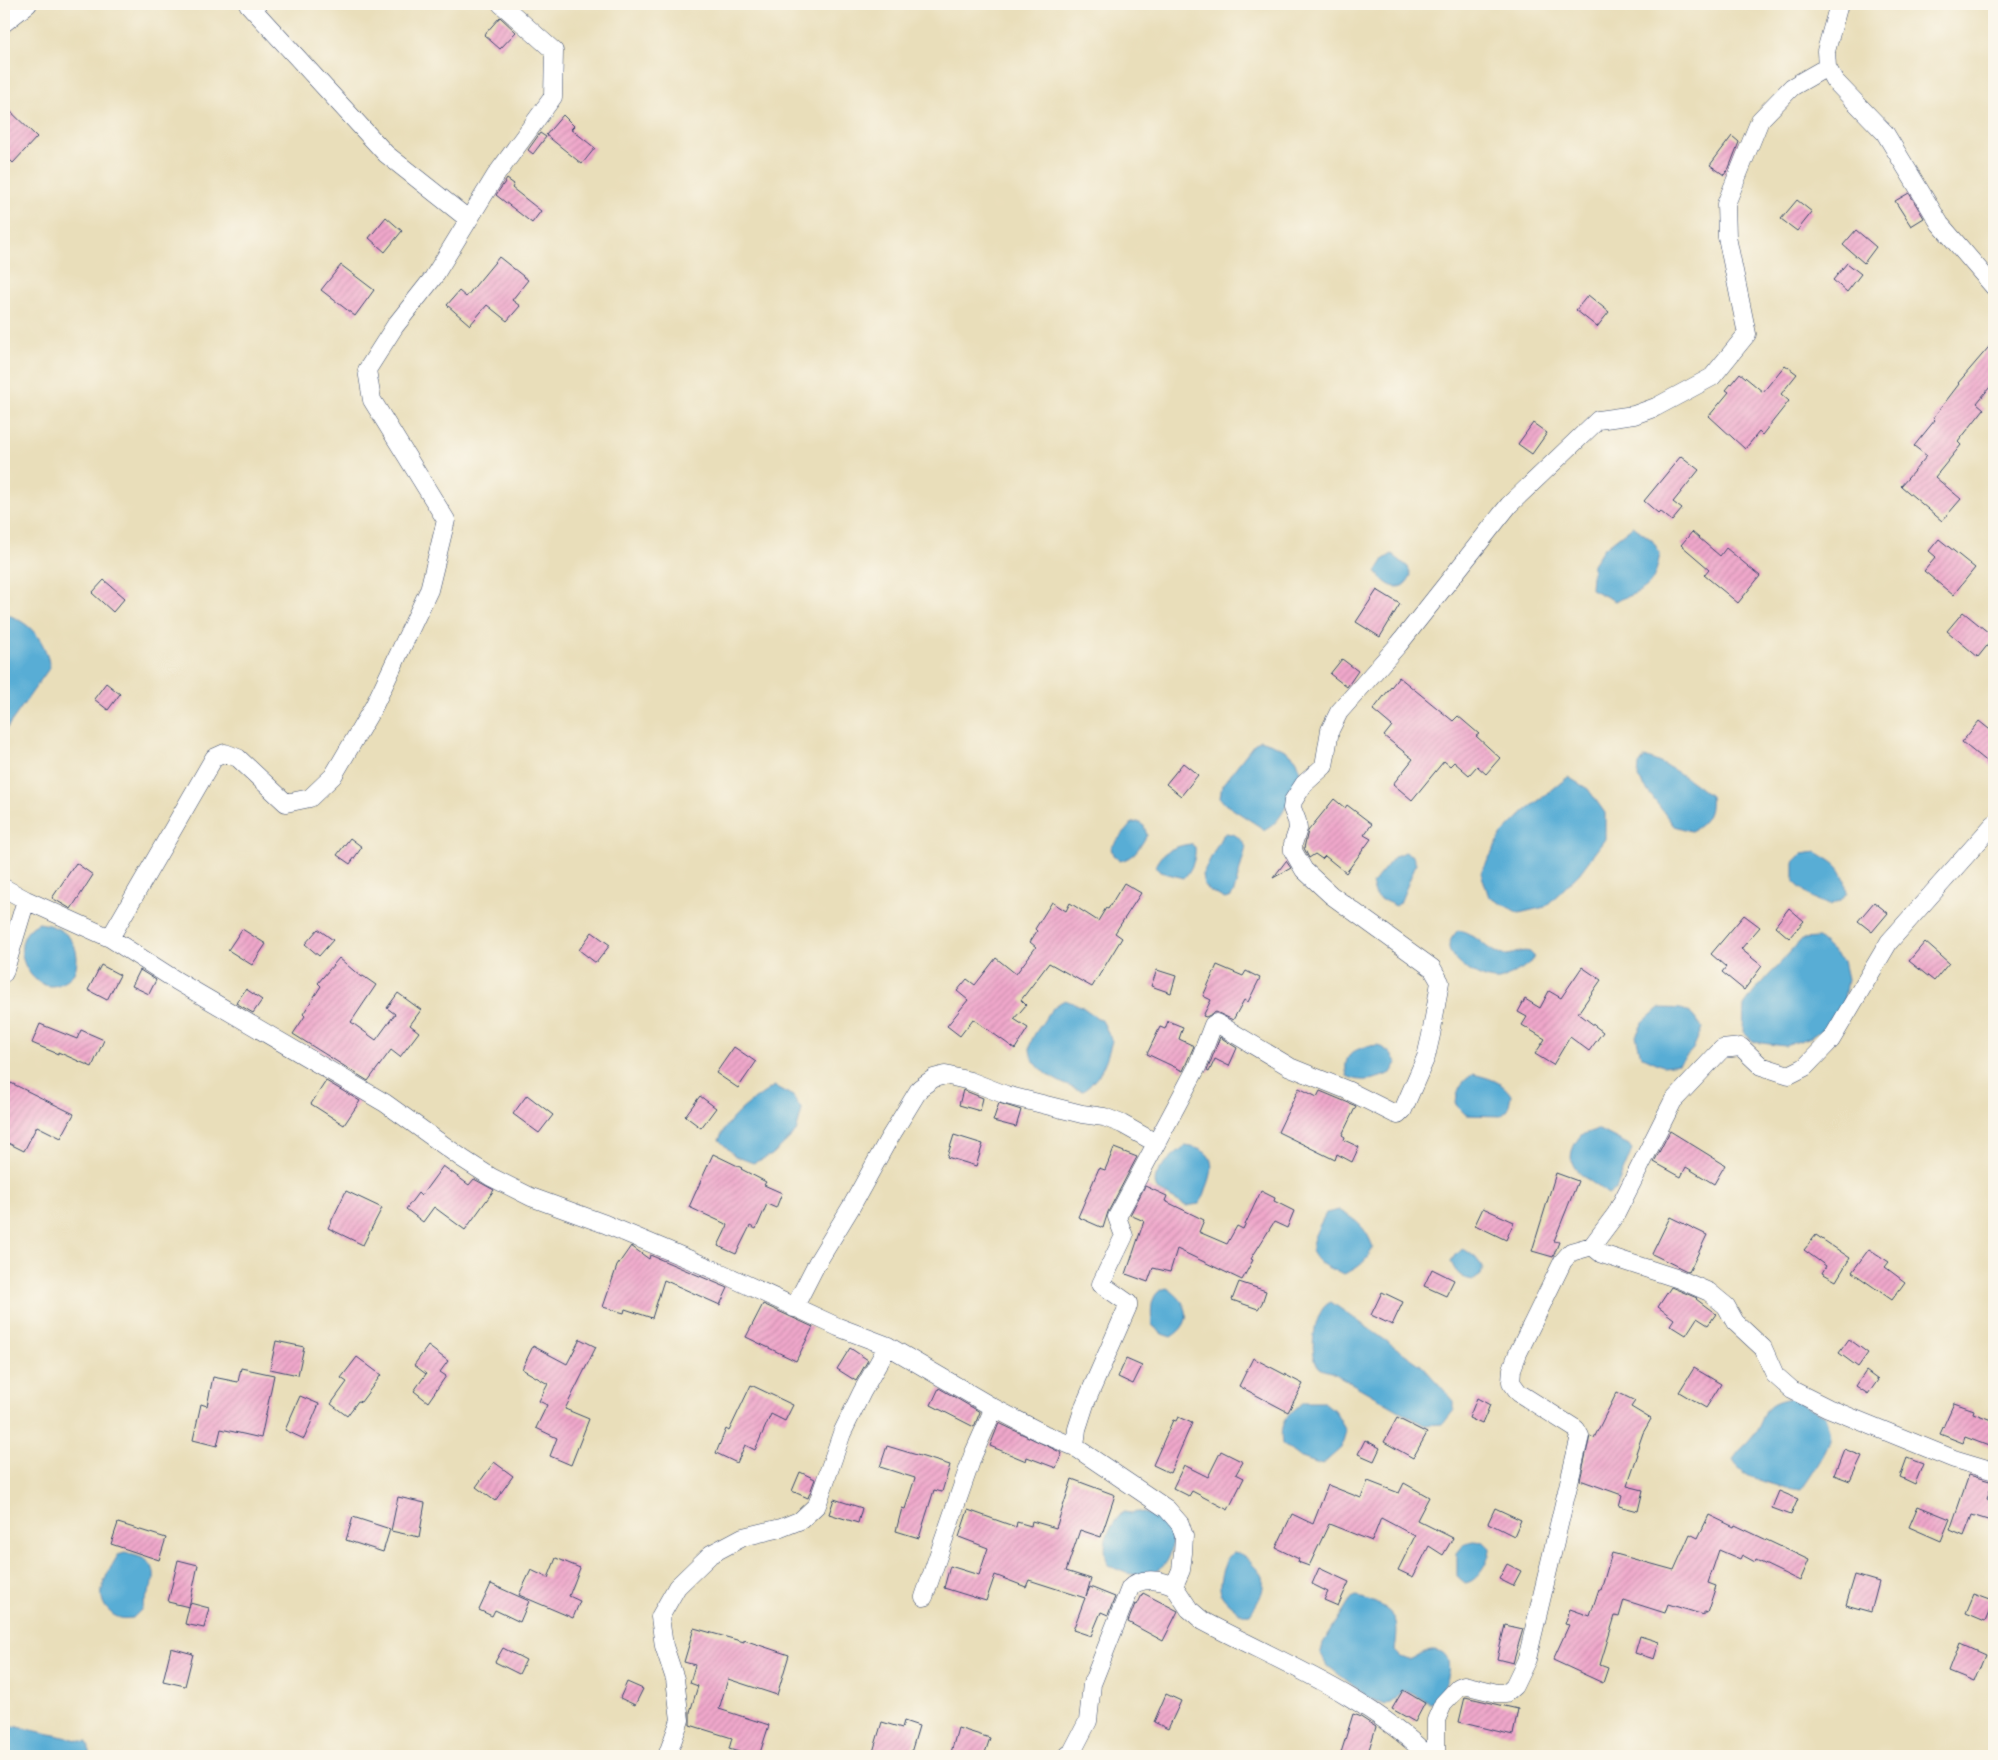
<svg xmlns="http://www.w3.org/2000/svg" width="1998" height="1760" font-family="Caveat,sans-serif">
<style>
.water{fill:#59add5;stroke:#3a6e9a}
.building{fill:url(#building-hatch)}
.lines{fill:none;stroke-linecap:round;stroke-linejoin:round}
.minor-casing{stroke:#3a496c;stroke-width:19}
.minor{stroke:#fff;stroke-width:18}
</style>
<defs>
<pattern id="building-hatch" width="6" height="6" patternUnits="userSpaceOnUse" patternTransform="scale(1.25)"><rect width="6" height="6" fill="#efa7ca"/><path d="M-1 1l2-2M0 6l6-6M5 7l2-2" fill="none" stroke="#cc90b0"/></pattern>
</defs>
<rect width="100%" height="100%" fill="#fbf7ec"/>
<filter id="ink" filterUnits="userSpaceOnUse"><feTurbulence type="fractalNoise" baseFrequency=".02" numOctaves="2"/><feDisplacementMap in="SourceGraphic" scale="10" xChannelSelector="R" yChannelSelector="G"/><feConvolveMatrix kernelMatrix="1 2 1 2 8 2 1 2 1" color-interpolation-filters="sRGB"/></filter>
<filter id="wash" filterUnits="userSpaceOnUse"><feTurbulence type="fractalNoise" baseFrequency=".0096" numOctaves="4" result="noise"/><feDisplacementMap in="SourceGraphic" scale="20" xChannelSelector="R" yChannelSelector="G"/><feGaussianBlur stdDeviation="1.12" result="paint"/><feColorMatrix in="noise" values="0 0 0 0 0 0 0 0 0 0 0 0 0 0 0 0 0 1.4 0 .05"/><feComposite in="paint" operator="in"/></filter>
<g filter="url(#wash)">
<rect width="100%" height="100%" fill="#e9deba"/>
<path class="water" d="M1633,526L1652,540L1660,553C1654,589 1647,589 1615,601L1591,589L1593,564L1603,549Z
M1392,554L1408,567L1411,575C1402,596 1386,586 1376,572L1384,559Z
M4,613C32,624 44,638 50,667L4,732Z
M1260,740C1271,743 1292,751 1297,761C1299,765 1299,770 1301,773C1292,792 1284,821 1265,830L1225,804L1220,798L1222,785L1254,744Z
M1645,757C1673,767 1686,777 1710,796C1712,813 1706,823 1691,831L1674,826L1638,778L1639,765Z
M1568,777L1588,789L1605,813V839L1579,874L1545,907L1519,913L1489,897L1481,873L1502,834L1523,813Z
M1138,822L1144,826L1147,835C1140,847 1134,858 1120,861L1113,855L1111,848L1132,823Z
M1226,833C1236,834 1241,838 1246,847L1234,892L1231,897L1225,899L1208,890L1204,885L1202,875L1222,836Z
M1191,844L1195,847C1196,859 1192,869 1184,878L1160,872L1156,867C1158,852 1178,845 1191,844Z
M1405,852L1413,856L1416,864L1400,903L1396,906L1376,897L1372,884L1395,856Z
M1816,852C1838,865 1843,867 1847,892L1842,899L1830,905L1813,899L1794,882V862L1802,854Z
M39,923C59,926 76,936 77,958C77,963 76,969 74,973C72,976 68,979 65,981C35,1004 0,941 39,923Z
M1458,930C1477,933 1488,953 1503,955C1513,956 1520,949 1530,952L1534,956C1531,965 1525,967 1517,971C1511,974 1505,979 1499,980C1484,982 1450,963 1449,947C1449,940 1454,935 1458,930Z
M1818,938L1843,961L1847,979L1843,1006L1828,1025L1811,1037L1785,1046L1754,1042L1743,1032L1744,1006L1754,992L1802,939Z
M1065,1000L1081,1006L1103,1022L1112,1041C1106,1062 1101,1078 1083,1091C1064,1086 1023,1067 1031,1042C1033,1036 1037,1030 1041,1025C1049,1013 1051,1007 1065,1000Z
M1659,1008C1685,1009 1687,1006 1702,1028L1693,1049L1679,1064L1663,1066L1641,1056L1636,1036L1643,1022Z
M1378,1045L1390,1053L1397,1063L1391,1073C1376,1079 1363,1084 1347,1076C1341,1052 1358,1047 1378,1045Z
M1473,1074C1489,1078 1502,1081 1511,1095L1508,1110L1501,1116L1466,1115L1456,1105C1457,1089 1460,1083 1473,1074Z
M774,1086L793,1096L802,1110L796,1132L772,1155L753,1163L735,1156L719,1140C730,1114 751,1102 774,1086Z
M1598,1129L1629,1145L1632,1150L1616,1189L1608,1194C1584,1175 1556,1167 1581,1135Z
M1185,1146C1212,1149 1217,1162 1207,1187C1205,1193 1203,1199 1199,1204L1186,1206L1158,1190C1146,1175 1174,1155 1185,1146Z
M1339,1210C1357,1221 1365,1226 1373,1247C1367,1261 1359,1268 1344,1274C1301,1259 1308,1247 1326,1213Z
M1464,1249L1475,1257L1483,1267L1481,1275L1474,1280C1462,1279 1455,1273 1451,1261L1455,1255Z
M1167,1288C1189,1302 1195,1322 1171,1337L1162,1334L1152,1325C1151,1312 1149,1291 1167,1288Z
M1331,1302L1422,1366L1454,1401V1410L1443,1424L1424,1425L1332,1372C1328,1371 1323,1370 1320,1368C1308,1357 1314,1322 1322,1310C1324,1306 1327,1304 1331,1302Z
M1791,1398L1825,1416C1827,1423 1830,1431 1830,1439C1829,1449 1808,1481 1801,1490C1783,1488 1740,1478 1733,1460C1738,1450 1748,1444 1754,1435C1769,1412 1759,1404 1791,1398Z
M1303,1402H1324L1334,1410L1346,1431L1341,1448L1322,1465L1299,1457L1282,1444C1279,1421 1286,1417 1303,1402Z
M1136,1511C1147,1514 1160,1517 1167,1527C1177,1542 1171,1566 1153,1573C1138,1579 1122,1572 1108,1565C1101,1542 1107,1529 1123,1512L1132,1513Z
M1473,1541L1484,1542L1490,1548C1490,1560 1478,1582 1465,1583L1457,1576V1553L1465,1543Z
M1233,1552C1242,1553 1247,1558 1253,1565C1256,1568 1261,1573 1262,1577C1267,1590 1256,1605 1250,1614C1242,1615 1238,1612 1233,1607C1229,1604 1225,1600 1222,1596C1216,1584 1224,1560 1233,1552Z
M125,1553C142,1557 156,1560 154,1580L141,1610L133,1618C124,1619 118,1619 111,1613C91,1596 108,1573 118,1555Z
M1356,1597C1368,1598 1393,1609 1396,1622C1398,1631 1396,1642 1395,1651L1401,1657L1409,1660C1417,1657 1426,1649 1434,1650C1461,1652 1444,1691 1435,1702L1430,1703L1403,1689L1392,1702L1385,1705L1368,1697L1328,1666L1321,1654L1323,1643L1350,1600Z
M4,1724L87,1742L89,1748V1756H4Z"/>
<g id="blocks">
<path class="building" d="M500,17L516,32L500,49L484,35Z
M4,105L37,137L13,163L4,154Z
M563,115L574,126L571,129L595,148L582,164L546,135Z
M540,133L546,137L533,154L528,150Z
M1732,136L1739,142L1729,168L1724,175L1710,165Z
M507,179L514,184L512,188L541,211L532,223L496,195Z
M1909,193L1924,218L1911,226L1895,201Z
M1797,200L1812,212L1797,231L1781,219Z
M386,217L402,231L385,252L369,238Z
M1856,230L1876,247L1864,263L1843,245Z
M499,257L528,280L512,300L520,306L507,321L487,305L470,325L447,305L459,291L466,297Z
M1847,263L1861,274L1847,292L1833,280Z
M341,265L374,290L355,316L321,290Z
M1588,295L1609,312L1597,327L1576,310Z
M1994,341V382L1977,403L1984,409L1958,442L1961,445L1935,477L1961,499L1942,521L1901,486L1927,456L1914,446L1935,420L1933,418L1959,384L1958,383Z
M1785,365L1797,374L1781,394L1789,401L1762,435L1759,432L1745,449L1709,416L1729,392L1726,390L1740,373L1763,392Z
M1533,423L1547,433L1532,454L1518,444Z
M1681,456L1699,470L1673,502L1682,509L1672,521L1660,511L1658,513L1644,501Z
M1692,532L1720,556L1726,548L1760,576L1738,603L1704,575L1709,569L1681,545Z
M1939,539L1975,568L1953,595L1924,571L1936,557L1929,551Z
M104,580L125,598L113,612L92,593Z
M1377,590L1400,604L1380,637L1356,622Z
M1963,612L1994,637L1978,657L1947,631Z
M1342,659L1358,671L1347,687L1330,674Z
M1399,677L1453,721L1458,716L1479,734L1476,736L1500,758L1486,774L1477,766L1469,775L1454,762L1450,766L1444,761L1412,800L1393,784L1413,759L1384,736L1392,726L1373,710Z
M106,683L120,694L108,710L94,699Z
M1979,721L1994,733V768L1962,742Z
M1183,763L1198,775L1181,796L1166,784Z
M1334,799L1345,808L1347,805L1372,824L1364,835L1371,839L1346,873L1325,856L1322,859L1315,854L1309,858L1304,848L1308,831Z
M350,838L362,847L350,864L337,855Z
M1286,861L1291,868L1273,878Z
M76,863L93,875L71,909L52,898Z
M1124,883L1141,893L1115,933L1122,938L1092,987L1049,963L1021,1000L1026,1005L1014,1019L1028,1028L1015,1049L973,1019L960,1036L947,1026L968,1000L957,991L967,979L975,985L996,958L1016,974L1036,947L1030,942L1037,931L1035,929L1052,902L1066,911L1070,903L1098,921L1106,908L1108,909Z
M1874,902L1888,913L1872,932L1858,921Z
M1789,908L1804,921L1789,938L1775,926Z
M1744,915L1760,927L1741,949L1762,966L1744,990L1722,972L1726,967L1711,954Z
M242,929L266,944L252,965L228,950Z
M318,929L333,940L319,956L305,944Z
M592,932L610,945L596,963L579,950Z
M1925,942L1949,963L1934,981L1909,961Z
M339,958L361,977L363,976L376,985L351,1022L376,1040L395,1014L387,1008L398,993L421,1010L410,1025L419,1032L400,1057L391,1050L368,1081L293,1034L305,1016L303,1014L321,986L318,983Z
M101,965L120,975L107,1000L88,990Z
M1217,965L1243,976L1246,971L1260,978L1248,1002L1244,1000L1233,1020L1216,1012L1206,1017L1203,1016L1211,1000L1203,996Z
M1582,967L1601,980L1578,1013L1603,1032L1589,1051L1570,1037L1553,1065L1535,1054L1545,1039L1522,1025L1527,1017L1518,1012L1525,999L1540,1008L1549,991L1561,998Z
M140,970L156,980L149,994L132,986Z
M1157,970L1176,976L1171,993L1151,986Z
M246,989L262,1000L253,1013L236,1003Z
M1168,1021L1183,1027L1179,1039L1194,1046L1183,1071L1147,1054L1160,1027L1165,1029Z
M40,1024L77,1039L81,1030L104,1040L92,1067L58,1052V1054L32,1043Z
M1220,1037L1237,1048L1229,1066L1215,1059L1209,1072L1207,1071Z
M734,1047L756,1062L738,1088L716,1073Z
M326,1081L360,1101L344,1125L311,1104Z
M11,1083L74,1114L61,1138L37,1126L24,1151L4,1141V1096Z
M1299,1088L1317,1097L1320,1091L1356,1106L1342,1135L1345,1137L1344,1140L1359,1147L1352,1162L1337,1154L1335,1160L1278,1132Z
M963,1090L983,1098L980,1111L959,1105Z
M527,1095L553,1115L539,1133L513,1114Z
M700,1096L716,1108L701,1128L685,1116Z
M999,1103L1021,1110L1016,1127L993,1121Z
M1670,1131L1725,1165L1714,1184L1686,1167L1681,1177L1654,1162Z
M954,1135L983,1144L976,1166L947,1157Z
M1114,1148L1137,1157L1108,1212L1103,1228L1078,1217L1099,1168L1105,1170Z
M713,1154L742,1168L741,1169L766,1182L764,1185L782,1193L776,1208L767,1204L756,1229L750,1226L736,1254L718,1246L728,1225L689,1207Z
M443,1166L469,1185L474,1179L494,1190L465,1230L434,1207L423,1222L406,1209L418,1193L421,1196Z
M1556,1173L1578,1181L1554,1241L1559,1242L1553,1257L1532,1251Z
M1145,1186L1167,1196L1165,1201L1204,1220L1199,1232L1227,1244L1237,1226L1243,1229L1261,1191L1275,1198L1274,1201L1294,1211L1287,1228L1274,1222L1251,1259L1253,1260L1242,1280L1177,1249L1170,1272L1153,1268L1148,1282L1126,1274L1144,1221L1130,1215Z
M346,1191L382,1208L363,1245L328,1228Z
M1483,1208L1514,1222L1506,1240L1475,1225Z
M1670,1217L1707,1235L1689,1272L1652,1254Z
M1816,1235L1850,1258L1836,1281L1822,1273L1826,1266L1804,1250Z
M631,1246L649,1259L650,1255L728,1288L720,1305L664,1280L652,1318L625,1309L624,1313L603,1307L617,1266Z
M1869,1249L1889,1262L1885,1267L1905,1282L1892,1300L1852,1272Z
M1432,1269L1454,1280L1446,1296L1424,1286Z
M1239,1282L1266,1291L1262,1303L1258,1309L1232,1300Z
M1671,1287L1697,1298L1696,1299L1716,1314L1708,1325L1697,1318L1686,1335L1670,1325L1674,1319L1658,1307Z
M1382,1292L1403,1302L1392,1325L1371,1315Z
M763,1304L813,1327L796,1361L746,1337Z
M580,1339L596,1347L565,1409L589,1419L571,1465L550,1456L557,1438L536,1428L547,1405L539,1401L548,1384L522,1369L533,1346L567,1364Z
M1849,1339L1868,1353L1858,1367L1839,1353Z
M276,1341L304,1347L298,1375L270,1369Z
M428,1346L448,1361L440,1372L446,1376L428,1402L414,1391L426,1374L414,1365Z
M850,1348L868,1360L856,1381L837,1369Z
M357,1357L381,1375L361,1402L358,1401L347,1416L331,1404L347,1382L341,1378Z
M1253,1358L1303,1384L1288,1412L1239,1386Z
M1126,1359L1142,1366L1133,1384L1118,1377Z
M241,1368L274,1375L261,1438L221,1429L217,1446L193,1440L201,1404L207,1406L213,1377L238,1382Z
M1694,1368L1721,1384L1706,1408L1679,1392Z
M1866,1371L1878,1380L1868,1394L1856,1386Z
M751,1385L793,1405L785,1421L771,1414L755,1450L745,1445L737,1463L716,1453L726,1429L729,1431Z
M939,1388L980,1412L974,1427L931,1405Z
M1617,1392L1635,1401L1631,1407L1651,1419L1643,1433L1636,1453L1638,1454L1627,1486L1643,1490L1638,1511L1619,1506L1622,1495L1580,1480L1590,1436L1594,1438Z
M300,1396L319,1404L304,1439L285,1430Z
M1477,1398L1490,1405L1482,1424L1469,1418Z
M1954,1403L1974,1410L1973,1413L1994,1421V1448L1965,1437L1963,1443L1940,1434Z
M1178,1417L1192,1423L1170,1473L1153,1465L1173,1420L1176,1421Z
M1397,1418L1427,1433L1413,1458L1384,1442Z
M999,1423L1062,1453L1056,1468L1027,1457L1026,1461L990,1446Z
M1365,1440L1380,1448L1374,1461L1358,1454Z
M887,1446L950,1465L942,1492L934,1490L919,1538L896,1531L902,1508L905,1509L915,1478L880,1467Z
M1844,1449L1862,1456L1850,1481L1834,1475Z
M1221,1451L1243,1462L1236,1474L1244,1478L1228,1510L1192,1491L1189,1496L1173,1488L1184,1465L1208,1477Z
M1907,1458L1923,1464L1915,1484L1900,1477Z
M494,1462L513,1476L495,1501L476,1487Z
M800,1472L815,1479L808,1498L792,1491Z
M1969,1475L1993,1482L1987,1499L1994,1502V1522L1972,1515L1964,1536L1950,1530Z
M1072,1479L1115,1495L1101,1537L1080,1530L1066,1571L1091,1579L1086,1596L1090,1587L1115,1597L1108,1615L1101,1612L1091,1636L1073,1630L1085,1598L1029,1580L1026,1587L995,1575L986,1601L944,1588L950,1566L979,1575L988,1548L959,1537L968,1510L1016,1527L1017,1522L1031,1526L1032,1521L1056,1528Z
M1368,1481L1399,1493L1404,1483L1429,1497L1417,1520L1453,1538L1443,1555L1429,1546L1413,1577L1398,1570L1415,1536L1381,1518L1372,1541L1329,1524L1309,1566L1298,1562L1299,1559L1276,1548L1292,1514L1313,1524L1328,1485L1361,1498Z
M1779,1491L1798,1499L1791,1515L1772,1508Z
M398,1497L425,1503L419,1537L391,1531Z
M834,1499L862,1508L858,1523L829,1514Z
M1918,1506L1950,1519L1941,1541L1909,1527Z
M1495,1508L1521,1520L1514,1536L1488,1523Z
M1709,1515L1734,1527L1735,1525L1809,1560L1800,1581L1756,1560L1755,1562L1742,1555L1740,1559L1719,1550L1708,1583L1716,1586L1707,1613L1704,1612V1615L1668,1604L1665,1613L1624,1600L1619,1617L1615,1616L1600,1665L1608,1668L1603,1683L1553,1660L1569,1625L1565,1624L1570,1609L1590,1616L1599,1589L1601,1590L1612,1553L1674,1570L1690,1534L1698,1538Z
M353,1517L390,1529L383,1552L346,1540Z
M118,1523L166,1538L159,1560L111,1544Z
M556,1558L580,1568L569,1596L580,1601L573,1618L519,1595L531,1570L548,1578Z
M178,1560L198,1565L189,1607L168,1602Z
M1507,1564L1521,1571L1513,1586L1499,1579Z
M1319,1568L1349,1582L1338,1606L1324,1600L1328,1592L1312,1584Z
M1855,1575L1879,1582L1871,1612L1846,1605Z
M491,1584L529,1601L520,1622L495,1610L492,1616L479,1610Z
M1143,1593L1178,1611L1163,1641L1128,1622L1135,1604L1137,1605Z
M1974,1594L1993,1601L1985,1621L1966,1613Z
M190,1603L209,1608L204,1628L185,1624Z
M1505,1625L1523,1629L1513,1663L1497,1659Z
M694,1628L744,1642V1640L789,1655L777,1695L728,1679L719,1709L769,1725L759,1756H752L729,1749L732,1738L690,1725V1712L698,1686L690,1683L695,1665L684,1662Z
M1640,1636L1659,1642L1654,1659L1635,1653Z
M1960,1643L1985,1654L1974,1682L1949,1672Z
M171,1648L193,1654L185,1686L163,1681Z
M503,1648L526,1660L519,1674L495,1662Z
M627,1682L643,1689L635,1705L620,1698Z
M1403,1690L1425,1703L1415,1722L1392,1709Z
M1166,1694L1181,1701L1168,1729L1154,1722Z
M1465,1697L1518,1709L1513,1735L1459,1722Z
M1353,1714L1359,1716L1376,1727L1367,1756H1340Z
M904,1721L919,1726L910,1756H886L873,1752L882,1722L902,1728Z
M958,1728L990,1738L984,1756H950Z"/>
</g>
</g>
<g filter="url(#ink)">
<use href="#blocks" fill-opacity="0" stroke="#3a496c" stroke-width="1"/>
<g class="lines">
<g class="minor-casing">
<path id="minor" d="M248,4L386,154L468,219
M1839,4L1826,51L1827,67L1834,80L1885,133L1940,224L1994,287
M4,23L28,4
M4,888L26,900L110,938L177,981L385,1103L463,1159L491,1177L531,1197L605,1224L717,1271L838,1327L888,1346L994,1408L1044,1434L1075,1447L1167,1509L1180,1524L1184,1536L1183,1553L1181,1570L1174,1586L1189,1609L1203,1621C1280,1662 1365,1694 1428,1756
M110,938L214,758L225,753L238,758L286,803L310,798L333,776L374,706L429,590L446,520L372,400L367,370L395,326L433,278L496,175L553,97L554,51L501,4
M4,973L26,900
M1592,1246L1602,1254L1679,1279L1709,1292L1726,1306L1735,1322L1763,1348L1775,1375L1792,1390L1828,1408L1954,1459L1994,1471
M794,1308L817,1263L851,1207L887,1142L920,1088L934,1078L945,1075L970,1081L1006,1095L1082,1114L1104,1117L1122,1124L1156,1143
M1075,1447L1077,1429L1085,1404L1128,1306V1303L1101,1284L1124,1236L1117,1217L1197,1067L1213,1025L1216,1023L1220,1025L1290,1067L1347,1090L1395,1114L1398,1115L1403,1110L1426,1057L1431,1035L1440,982L1432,968L1331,895L1304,870L1293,851V844L1298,829L1297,821L1292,808L1293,801L1304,784L1324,766L1330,730L1339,712L1399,644L1509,505L1598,420L1634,415L1656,407L1712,377L1747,334L1727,237L1726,204L1760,120L1792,87L1827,67
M924,1597L973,1455L994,1408
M667,1756L680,1720L675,1679L664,1646L660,1617L677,1587L711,1554L743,1537L781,1528L801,1520L817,1505L842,1433L862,1392L888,1346
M1067,1756L1072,1752L1088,1721L1092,1684L1130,1588C1140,1576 1162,1580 1174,1586
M1436,1756V1720L1443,1704L1459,1687L1464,1685L1497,1693H1506L1514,1686L1527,1659L1580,1436L1576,1429L1519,1393L1511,1382L1512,1369L1518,1353L1563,1261L1571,1252L1592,1246L1616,1214L1673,1101L1722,1049L1741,1047L1761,1066L1789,1075L1805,1067L1831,1040L1889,942L1994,824"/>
</g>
<use href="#minor" class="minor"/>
</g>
</g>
<rect width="1998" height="1760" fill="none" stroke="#fbf7ec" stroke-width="20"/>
</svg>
